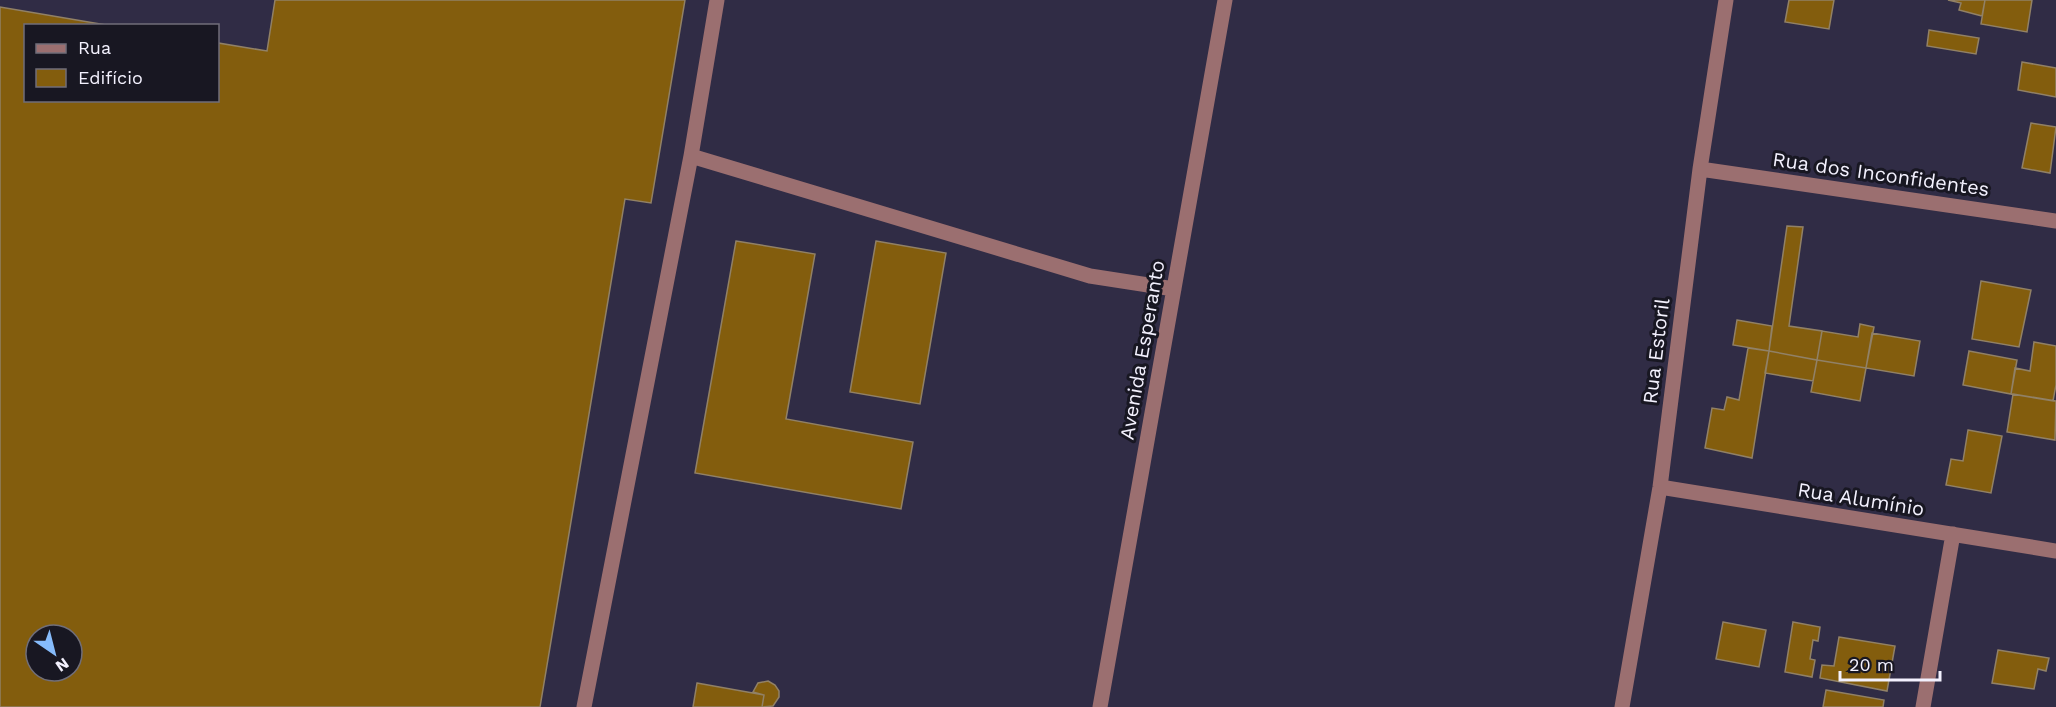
<svg xmlns="http://www.w3.org/2000/svg" width="2056" height="707" font-family="'Work Sans',sans-serif">
<style>
.building{fill:#835d0d;stroke:#918166;stroke-width:1.5;fill-rule:evenodd}
.lines{fill:none;stroke-linecap:round;stroke-linejoin:round}
.minor{stroke:#9b6f70;stroke-width:15}
.labels{text-anchor:middle;dominant-baseline:central;stroke-width:6;stroke-linejoin:round;paint-order:stroke}
.street-label{font-size:20px;fill:#f3f1fe;stroke:#181722}
</style>
<rect width="100%" height="100%" fill="#302c45"/>
<path class="building" d="M275,0H685L651,203L625,199L540,707H0V7L112,26H26V100H218V43L267,51ZM36,635H72V671H36Z
M1789,0H1834L1829,29L1785,22Z
M1948,0H1985L1982,16L1959,10L1961,3Z
M1985,0H2032L2027,32L1981,24Z
M1929,30L1979,38L1976,54L1927,46Z
M2022,62L2056,68V97L2018,90Z
M2031,123L2056,127L2050,173L2022,168Z
M1787,226L1803,227L1789,326L1822,331L1817,360L1769,351Z
M736,241L815,254L786,419L913,442L901,509L695,473Z
M876,241L946,253L920,404L850,392Z
M1981,281L2031,290L2019,347L1972,339Z
M1737,320L1772,326L1769,351L1733,345Z
M1860,324L1874,327L1866,368L1817,360L1822,331L1858,337Z
M1872,333L1920,341L1914,376L1866,368Z
M2034,342L2056,346V385L2053,401L2011,394L2015,368L2030,371Z
M1748,348L1769,351L1752,458L1705,448L1712,408L1724,410L1727,397L1739,400Z
M1769,351L1817,360L1813,381L1765,373Z
M1969,351L2017,360L2011,394L1963,385Z
M1817,360L1866,368L1860,401L1811,392Z
M2013,394L2056,401L2055,440L2007,432Z
M1968,430L2002,436L1991,493L1946,485L1951,459L1963,461Z
M1723,622L1766,630L1759,667L1716,659Z
M1793,622L1820,627L1818,641L1813,640L1810,659L1815,660L1812,677L1785,672Z
M1839,637L1895,646L1887,691L1820,678L1822,665L1834,666Z
M1998,650L2049,658L2046,671L2038,669L2034,689L1992,683Z
M768,681L775,685L779,691V697L773,706L762,707L764,695L753,692L758,683Z
M697,683L764,695L762,707H693Z
M1826,690L1884,700L1883,707H1823Z"/>
<g class="lines">
<path class="minor" d="M691,156L1090,276L1174,289
M1700,169L2056,221
M1660,487L2056,551
M584,707L691,156L717,0
M1100,707L1225,0
M1622,707L1660,487L1700,169L1726,0
M1923,707L1953,534"/>
</g>
<g class="labels">
<g class="street-label">
<text transform="translate(1881 174) rotate(8)">Rua dos Inconfidentes</text>
<text transform="translate(1142 350) rotate(-80)">Avenida Esperanto</text>
<text transform="translate(1656 351) rotate(-83)">Rua Estoril</text>
<text transform="translate(1861 499) rotate(9)">Rua Alumínio</text>
</g>
</g>
<rect x="24" y="24" width="195" height="78" fill="#181722" stroke="#706e7a" stroke-width="1.5"/>
<rect x="36" y="44" width="30" height="9" fill="#9b6f70" stroke="#706e7a" stroke-width="1.5"/>
<text x="78" y="54" font-size="18" fill="#f3f1fe">Rua</text>
<rect x="36" y="69" width="30" height="18" fill="#835d0d" stroke="#706e7a" stroke-width="1.5"/>
<text x="78" y="84" font-size="18" fill="#f3f1fe">Edifício</text>
<g transform="translate(54 653) rotate(145)"><circle r="28" fill="#181722" stroke="#706e7a" stroke-width="1.5"/>
<path d="M0-4.5L10 22L0 15L-10 22Z" fill="#86bbfb"/>
<text y="-9" font-size="16" font-weight="bold" text-anchor="middle" fill="#f3f1fe">N</text>
</g>
<path d="M1840 671v9h100v-9" fill="none" stroke="#f3f1fe" stroke-width="3"/>
<text x="1849" y="671" font-size="18" fill="#f3f1fe" stroke="#181722" stroke-width="4.5" paint-order="stroke">20 m</text>
</svg>
